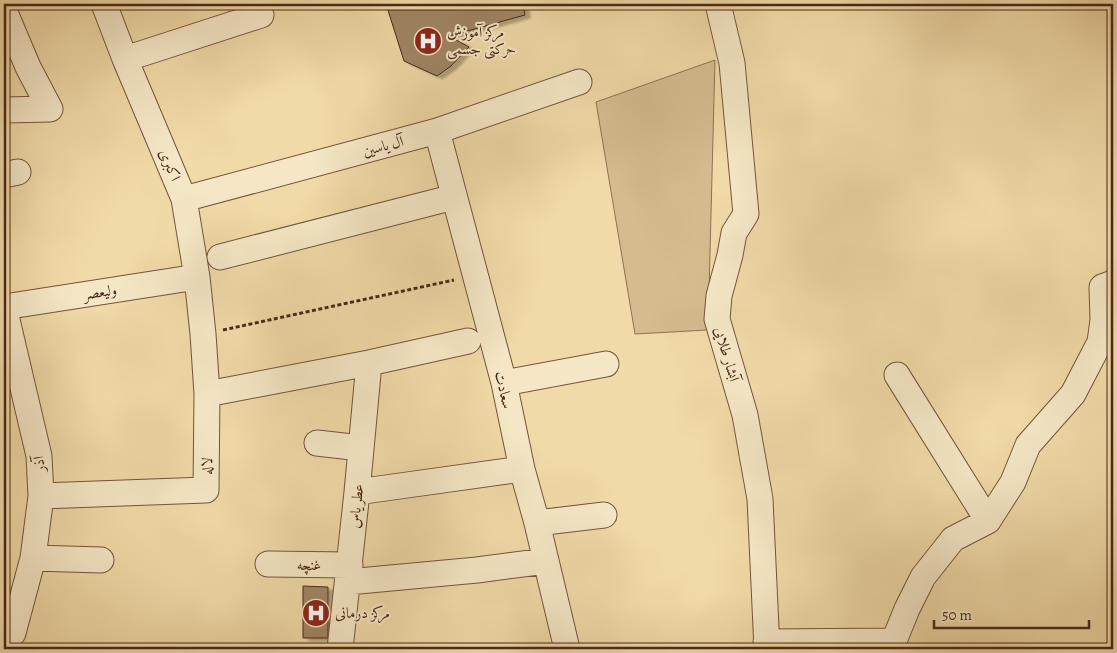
<svg xmlns="http://www.w3.org/2000/svg" width="1117" height="653" font-family="Alegreya,Amiri,serif">
<style>
.green{fill:#d4bc8f;stroke:#8f7254}
.building{fill:#a08563;stroke:#4a2819;filter:url(#shadow)}
.lines{fill:none;stroke-linecap:round;stroke-linejoin:round}
.street-casing{stroke:#74543c;stroke-width:27}
.path{stroke:#4a2819;stroke-width:3;stroke-dasharray:4 2.5;stroke-linecap:butt}
.street{stroke:#f5e7c6;stroke-width:25}
.labels{text-anchor:middle;dominant-baseline:central;stroke-width:4;stroke-linejoin:round;paint-order:stroke}
.poi-label{font-size:15px;fill:#4a2819;stroke:#f5e7c6;text-anchor:start}
.street-label{font-size:15px;fill:#4a2819;stroke:#f5e7c6}
</style>
<defs>
<filter id="shadow"><feDropShadow dx="5.5" dy="3" stdDeviation="1" flood-color="#0004"/></filter>
</defs>
<rect width="100%" height="100%" fill="#f0daa7"/>
<filter id="stains"><feTurbulence type="fractalNoise" baseFrequency=".004" numOctaves="4"/><feColorMatrix values="0 0 0 0 .2 0 0 0 0 .09 0 0 0 0 .02 0 0 0 .5 -.17"/></filter>
<radialGradient id="worn" r=".72"><stop offset=".6" stop-color="#630" stop-opacity="0"/><stop offset="1" stop-color="#630" stop-opacity=".3"/></radialGradient>
<path class="green" d="M715,60L708,330L635,334L596,102Z"/>
<path class="building" d="M386,4H523L525,15L449,36L469,47L451,66L437,76L404,61Z
M303,586L328,587V638H303Z"/>
<g class="lines">
<g class="street-casing">
<path id="street" d="M718,4L732,63L746,214L734,233L730,255L719,296L717,319L745,415L760,499L767,649
M4,10L28,67L50,109L4,110
M125,59L261,15
M437,131L504,383L522,469L537,523L567,649
M4,175L18,172
M184,199L437,131L579,82
M220,257L454,197
M4,307L39,456L41,496L33,558L101,560
M4,307L197,277
M897,375L988,521
M504,383L606,364
M207,394L369,363L468,341
M317,443L361,448
M357,492L522,469
M41,496L206,490L207,394L203,334L197,277L184,199L125,59L104,4
M537,523L604,515
M268,564L350,565
M348,582L477,570L546,561
M13,633L33,558
M766,642L894,641
M340,649L357,492L369,363
M895,649L894,641L907,609L923,577L953,539L988,521L1013,482L1028,445L1073,394L1100,342L1103,320L1102,287L1113,283"/>
</g>
<path class="path" d="M223,330L454,280"/>
<use href="#street" class="street"/>
</g>
<defs>
<g id="hospital-disc" transform="scale(1.4375)"><circle r="9.5" fill="#8f2418" stroke="#f5e7c6"/><path d="M-5-5h3v3.5h4V-5h3V5h-3V1.5h-4V5h-3Z" fill="#fff"/></g>
</defs>
<g fill-rule="evenodd">
<use href="#hospital-disc" x="428" y="41"/>
<use href="#hospital-disc" x="316" y="613"/>
</g>
<g class="labels">
<g class="poi-label">
<text x="447" y="32">مرکز آموزش<tspan x="447" dy="17">حرکتی جسمی</tspan></text>
<text x="335" y="613">مرکز درمانی</text>
</g>
<g class="street-label">
<text transform="translate(383 146) rotate(-15)">آل یاسین</text>
<text transform="translate(170 165) rotate(67)">اکبری</text>
<text transform="translate(100 292) rotate(-9)">ولیعصر</text>
<text transform="translate(727 354) rotate(74)">آبشار طلایی</text>
<text transform="translate(504 390) rotate(77)">سعادت</text>
<text transform="translate(39 464) rotate(-96)">آذر</text>
<text transform="translate(207 466) rotate(-90)">لاله</text>
<text transform="translate(356 506) rotate(-84)">عطر یاس</text>
<text transform="translate(309 565) rotate(1)">غنچه</text>
</g>
</g>
<rect width="1117" height="653" fill="none" stroke="#f0daa7" stroke-width="20"/>
<rect x="5" y="5" width="1107" height="643" fill="none" stroke="#4a2819" stroke-width="2.5"/>
<rect x="10" y="10" width="1097" height="633" fill="none" stroke="#4a2819"/>
<path d="M934 620v8h155v-8" fill="none" stroke="#4a2819" stroke-width="2.5"/>
<text x="942" y="620" font-size="15" fill="#4a2819" stroke="#f5e7c6" stroke-width="4" paint-order="stroke">50 m</text>
<rect width="100%" height="100%" filter="url(#stains)"/>
<rect width="100%" height="100%" fill="url(#worn)"/>
</svg>
